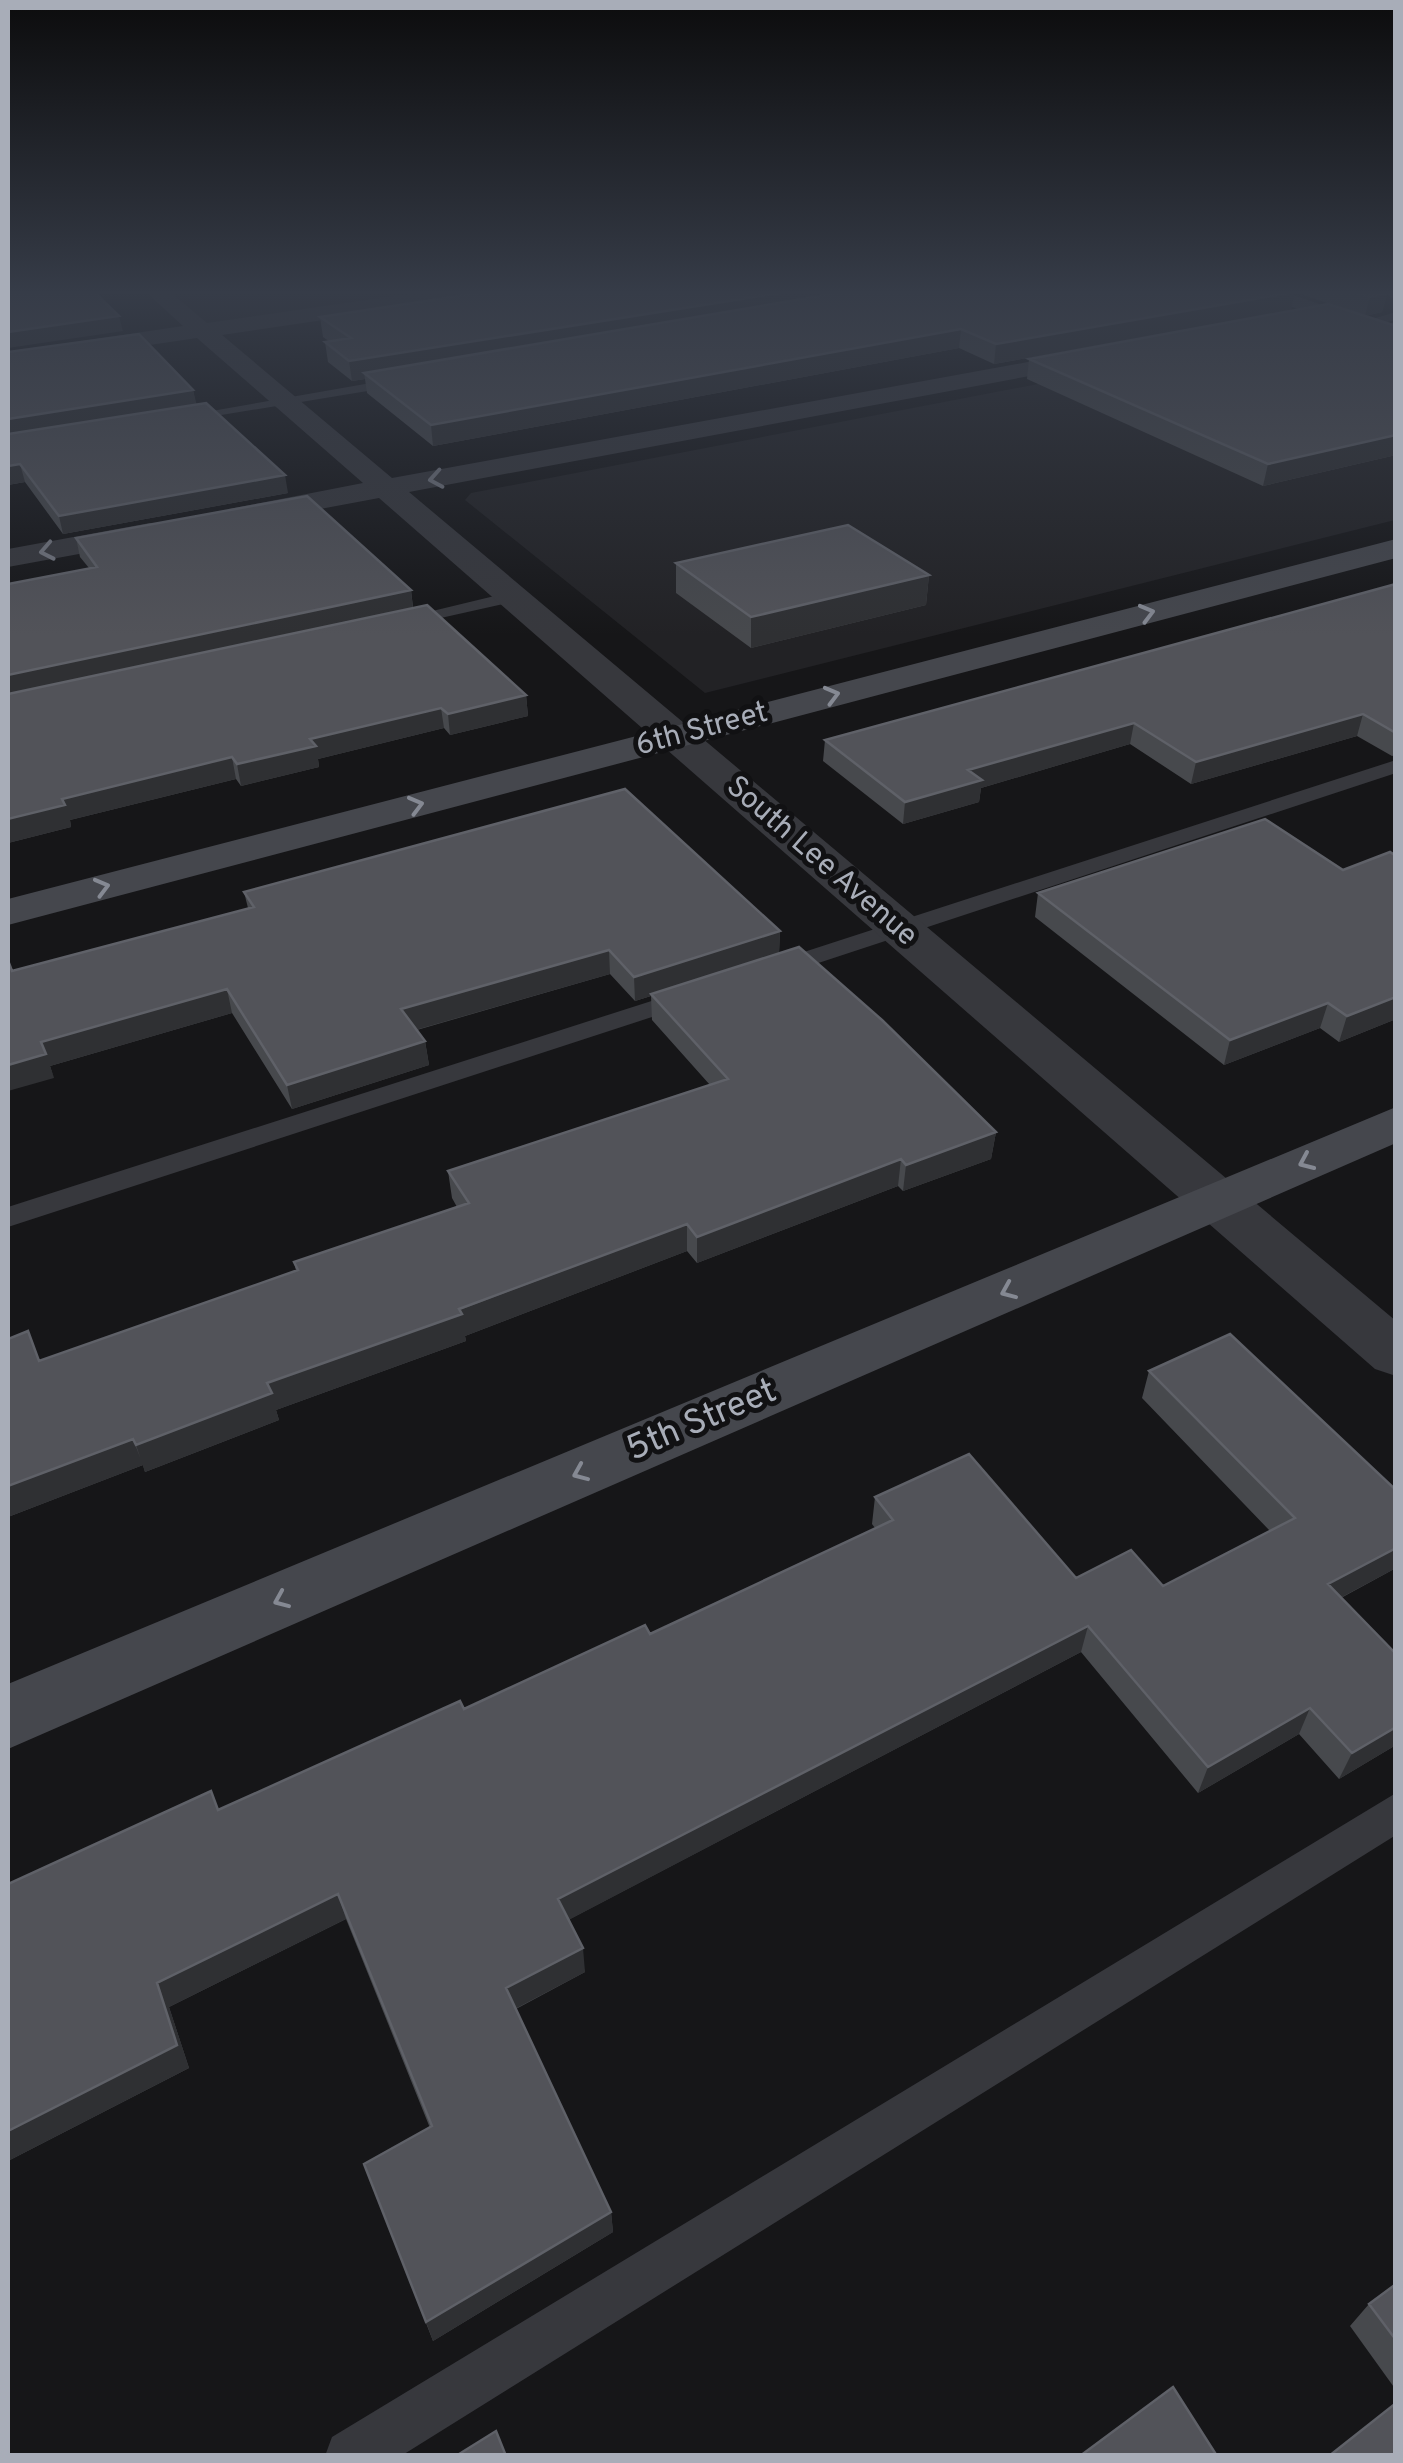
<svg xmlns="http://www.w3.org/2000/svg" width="1403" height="2463" font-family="Overpass,sans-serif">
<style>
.built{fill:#222225}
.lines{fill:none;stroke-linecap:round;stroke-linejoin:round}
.lane{fill:#37383d;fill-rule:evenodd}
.street{fill:#37383d;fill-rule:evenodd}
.secondary{fill:#45474d;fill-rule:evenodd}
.wall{fill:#47494d}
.shaded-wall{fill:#2f3033}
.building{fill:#525359;stroke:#5f6168;stroke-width:2.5}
.oneway{stroke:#757881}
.oneway2{stroke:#858993}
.labels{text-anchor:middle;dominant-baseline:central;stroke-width:10;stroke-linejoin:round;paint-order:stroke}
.far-street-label{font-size:30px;fill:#a8adb8;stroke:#111113}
.street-label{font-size:35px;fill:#a8adb8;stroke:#111113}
</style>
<rect width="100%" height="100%" fill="#161618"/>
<path class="built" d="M154,291H472L200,331Z
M1298,334L1395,363V520L705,693L465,500L471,493Z"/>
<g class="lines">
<path class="lane" d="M1396,312V320L1358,329L1352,325Z
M405,377L410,384L179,422L172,418Z
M511,592L517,593V601L396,628L387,622Z
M1396,760V773L785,974L776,977L763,969L767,964Z
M689,989L698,992L702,997L698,1002L8,1227V1207Z
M1396,1793V1835L401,2456H325L332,2437Z"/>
<path class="street" d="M145,291H169L207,323L428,291H483L472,298L222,335L392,478L1099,349L1108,351L1111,356L1099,363L409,492L1396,1321V1376L1375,1369L379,498L240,524L229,521L225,515L229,509L363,483L197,338L8,366V352L183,326Z
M150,523L161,525L165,532L161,539L8,567V549Z"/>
<path class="secondary" d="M1249,291H1281L1396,330V345Z
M1396,539V558L8,925V899Z
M1396,1107V1143L8,1749V1684Z"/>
</g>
<path class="wall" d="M492,291H1396V301L1387,294L1382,312L1365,316L1295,292L1291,310L994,364L959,348L433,446L367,393L365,379L352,381L328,362L325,342H330L323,337L320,317Z
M1396,310V455L1263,486L1027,379L1029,359L1392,325Z
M8,352L193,390L196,405L288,493L63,534L25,482L8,485Z
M76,538L411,590L413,607L526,695L528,716L450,735L444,728L318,759L319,767L241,786L236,779L70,820L71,827L8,843L89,568L80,557Z
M676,563L929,575L926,605L751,648L676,593Z
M1396,584V755L1392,756L1357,736L1191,784L1130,744L981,788L979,802L903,824L823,761L825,740Z
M1396,856V1019L1339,1042L1320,1028L1224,1065L1035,917L1038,893L1343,870Z
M244,892L780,931L779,953L996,1132L991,1159L903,1191L898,1186L697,1263L687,1251L465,1336L466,1341L276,1410L279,1420L145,1472L143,1465L8,1517V1339L40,1361L296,1271L294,1262L457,1207L452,1198L448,1171L710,1085L652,1020L651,996L635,1001L610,974L417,1030L425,1041L429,1065L292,1109L232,1013L50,1066L54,1078L12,971L248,908Z
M1149,1371L1396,1490V1568L1341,1598L1396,1745L1339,1779L1299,1734L1198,1793L1081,1652L568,1920L585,1972L516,2009L611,2212L613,2232L433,2341L364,2164L430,2128L346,1919L169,2007L189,2068L8,2161V1918L219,1810L650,1634L875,1528L872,1524L875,1497L1076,1578L1163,1586L1270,1531L1142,1398Z
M1396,2284V2390L1350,2326L1369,2304Z"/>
<path class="shaded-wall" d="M792,291H905L364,373L365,379L352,381L349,361Z
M1295,292L1291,310L994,364L996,344Z
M1387,293L1382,312L1365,316L1370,297Z
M119,316L123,331L8,348V332Z
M961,329L959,348L433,446L431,425Z
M193,390L197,406L8,437V419Z
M1396,435V455L1263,486L1268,464Z
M20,464L25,482L8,485V466Z
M285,475L288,493L63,534L59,516Z
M929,575L926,605L751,648V617Z
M411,590L413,609L8,697V675Z
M526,695L528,716L450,735L448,714Z
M441,708L444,728L318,759L319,767L241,786L237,764L310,739Z
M1363,714L1357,736L1191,784L1196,762Z
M1134,723L1130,744L981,788L979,802L903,824L905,802L968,770Z
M232,757L236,779L70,820L71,827L8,843V819L62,799Z
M780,931L779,955L635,1001L634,977Z
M609,950L610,974L405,1033L401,1009Z
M227,989L232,1013L50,1066L54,1078L8,1091V1065L41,1042Z
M1396,997V1019L1339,1042L1347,1016Z
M1328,1003L1320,1028L1224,1065L1230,1040Z
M425,1041L429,1065L292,1109L287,1085Z
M996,1132L991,1159L903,1191L906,1165Z
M901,1159L898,1186L697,1263V1237Z
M687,1224V1251L465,1336L466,1341L276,1410L279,1420L145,1472L136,1445L267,1383Z
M133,1439L143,1465L8,1517V1486Z
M1396,1548V1568L1316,1611L1328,1584Z
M1088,1626L1081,1652L561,1924L558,1899Z
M1310,1708L1299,1734L1198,1793L1208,1767Z
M1396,1727V1745L1339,1779L1352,1753Z
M338,1894L346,1919L169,2007L189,2068L8,2161V2131L157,1983Z
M583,1948L585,1972L511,2011L506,1988Z
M611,2212L613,2232L433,2341L426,2322Z"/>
<path class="building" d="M8,291H93L119,316L8,332Z
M492,291H792L349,361L325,342L351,338L320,317Z
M850,291L1295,292L996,344L961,329L431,425L364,373Z
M1351,291H1384L1387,293L1370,297Z
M1328,304L1396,326V435L1268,464L1029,359Z
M139,334L193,390L8,419V352Z
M206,403L285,475L59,516L20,464L8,466V434Z
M307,496L411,590L8,675V584L97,567L76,538Z
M848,525L929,575L751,617L676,563Z
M1396,584V733L1363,714L1196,762L1134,723L968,770L982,780L905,802L825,740Z
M427,605L526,695L448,714L441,708L310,739L316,746L237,764L232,757L62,799L65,805L8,819V694Z
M625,789L780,931L634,977L609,950L401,1009L425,1041L287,1085L227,989L41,1042L46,1054L8,1065V964L9,963L12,971L254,907L244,892Z
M1265,819L1343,870L1390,852L1396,856V997L1347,1016L1328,1003L1230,1040L1038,893Z
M799,947L882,1020L996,1132L906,1165L901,1159L697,1237L687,1224L459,1309L462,1314L267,1383L272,1393L136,1445L133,1439L8,1486V1339L28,1331L39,1361L298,1270L294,1262L469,1203L448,1171L728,1079L651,994Z
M1230,1334L1396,1490V1548L1328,1584L1396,1654V1727L1352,1753L1310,1708L1208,1767L1088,1626L558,1899L583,1948L506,1988L611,2212L426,2322L364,2164L432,2126L338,1894L157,1983L177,2045L8,2131V1884L211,1791L218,1810L460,1701L464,1709L645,1625L650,1634L893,1520L875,1497L969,1454L1076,1578L1131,1550L1163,1586L1295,1518L1149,1371Z
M1396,2284V2340L1369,2304Z
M1173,2387L1217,2456H1080Z
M1396,2403V2456H1329Z
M496,2431L506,2456H456Z"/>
<defs><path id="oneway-chevron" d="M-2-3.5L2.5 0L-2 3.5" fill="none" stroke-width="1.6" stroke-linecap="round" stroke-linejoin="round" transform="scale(2.5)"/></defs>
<g class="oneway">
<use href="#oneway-chevron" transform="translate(436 479) rotate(170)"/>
<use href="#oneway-chevron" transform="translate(47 551) rotate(169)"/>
</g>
<g class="oneway2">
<use href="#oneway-chevron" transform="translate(1147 613) rotate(-15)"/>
<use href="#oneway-chevron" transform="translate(832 695) rotate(-15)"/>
<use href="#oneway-chevron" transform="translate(416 805) rotate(-15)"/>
<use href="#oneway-chevron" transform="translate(102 887) rotate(-15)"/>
<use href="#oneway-chevron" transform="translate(1306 1162) rotate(156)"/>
<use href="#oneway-chevron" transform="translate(1008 1291) rotate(157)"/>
<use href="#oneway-chevron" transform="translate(580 1473) rotate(157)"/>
<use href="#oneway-chevron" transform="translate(281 1600) rotate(157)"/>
</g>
<linearGradient id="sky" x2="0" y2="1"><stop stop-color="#0c0c0d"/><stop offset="0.46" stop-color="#363c48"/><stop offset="1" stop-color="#363c48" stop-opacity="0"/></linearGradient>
<rect width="1403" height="635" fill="url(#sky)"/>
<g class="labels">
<g class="far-street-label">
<text transform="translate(702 730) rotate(-15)">6th Street</text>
<text transform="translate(821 862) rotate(41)">South Lee Avenue</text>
</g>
<g class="street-label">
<text transform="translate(702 1421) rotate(-23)">5th Street</text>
</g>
</g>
<rect width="1403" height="2463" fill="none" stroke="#a8adb8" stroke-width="20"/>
</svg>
